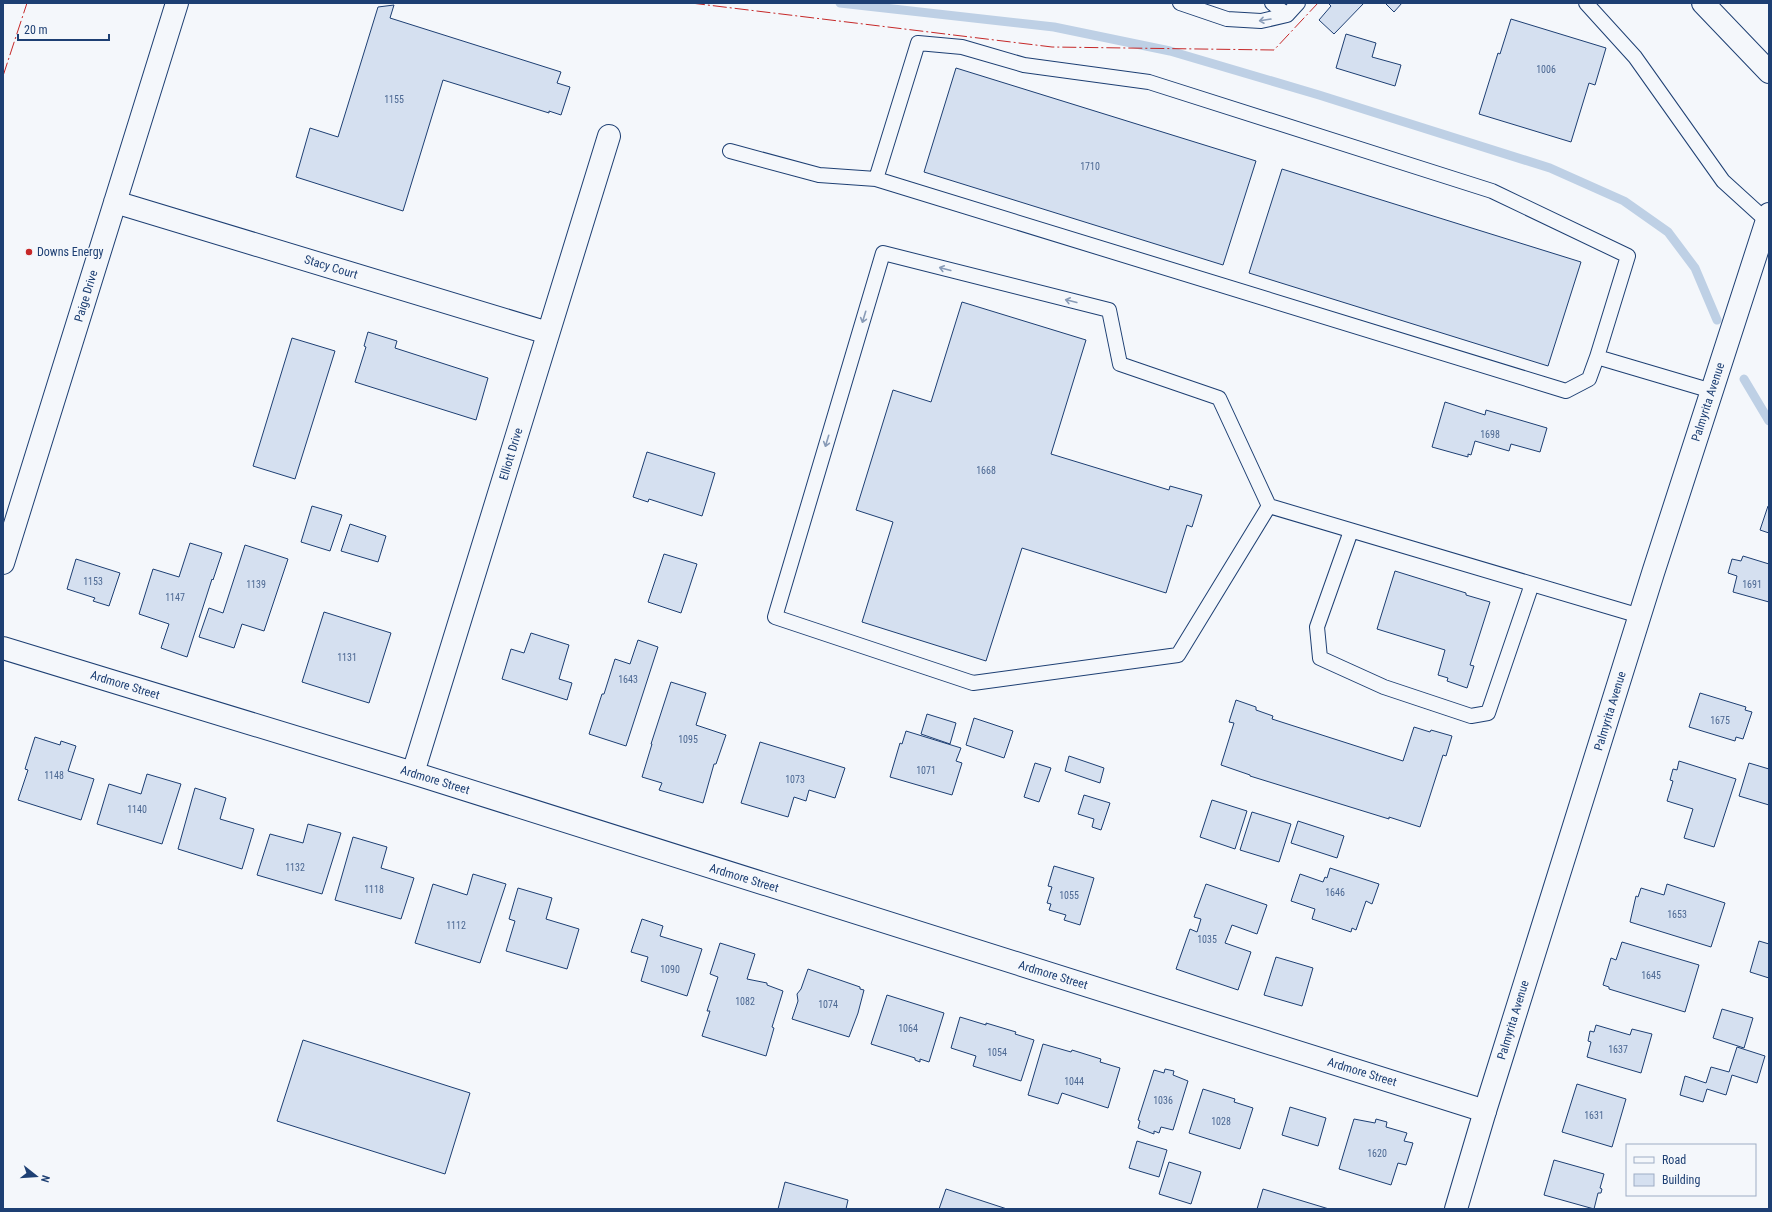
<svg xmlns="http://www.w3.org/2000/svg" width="1772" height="1212" font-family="'Roboto Condensed',sans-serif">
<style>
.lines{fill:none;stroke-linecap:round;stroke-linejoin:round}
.stream{stroke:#bed0e5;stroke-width:9}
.building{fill:#d5e0f0;stroke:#1d3f73}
.service-casing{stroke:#1d3f73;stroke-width:16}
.minor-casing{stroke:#1d3f73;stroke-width:24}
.tertiary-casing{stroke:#1d3f73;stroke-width:24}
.secondary-casing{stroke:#1d3f73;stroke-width:24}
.service{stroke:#f4f7fb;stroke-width:14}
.minor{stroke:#f4f7fb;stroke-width:22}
.tertiary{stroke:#f4f7fb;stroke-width:22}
.secondary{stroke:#f4f7fb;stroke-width:22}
.power{stroke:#c62828;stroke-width:1;stroke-dasharray:14 3 2 3;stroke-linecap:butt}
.oneway{stroke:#889bb7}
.poi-dot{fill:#c62828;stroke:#f4f7fb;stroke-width:1.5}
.labels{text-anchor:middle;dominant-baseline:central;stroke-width:3;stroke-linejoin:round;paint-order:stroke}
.number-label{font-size:10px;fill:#4b6792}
.poi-label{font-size:12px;fill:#1d3f73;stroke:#f4f7fb;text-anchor:start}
.street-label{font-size:12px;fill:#1d3f73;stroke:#f4f7fb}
</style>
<rect width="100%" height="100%" fill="#f4f7fb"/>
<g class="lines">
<path class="stream" d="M840,3L1054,27L1170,51L1319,95L1550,168L1624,201L1668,232L1695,268L1717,320
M1744,379L1769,421"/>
</g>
<path class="building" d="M1328,3H1364L1334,34L1319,20L1331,6Z
M1385,3H1402L1394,12Z
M394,5L390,18L561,72L557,83L570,87L561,115L549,111V113L443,80L403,211L296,177L310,128L338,137L378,7Z
M1511,19L1606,48L1595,85L1589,83L1571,142L1479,114L1498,53L1500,54Z
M1346,34L1376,43L1372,57L1401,65L1395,86L1336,68Z
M956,68L1256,161L1223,265L924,172Z
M1282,169L1581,262L1548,366L1249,273Z
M962,302L1086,340L1051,454L1169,490L1170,486L1202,495L1192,527L1187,525L1166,593L1022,548L986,661L862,622L893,522L856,510L893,390L931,402Z
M368,332L397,341L395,348L488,378L476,420L355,382L366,347L364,346Z
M292,338L335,351L295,479L253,466Z
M1445,402L1485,415L1486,410L1547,428L1540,452L1511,444L1509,451L1475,441L1471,455L1468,454V457L1432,447Z
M647,452L715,473L702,516L649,499L648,502L633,497Z
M312,506L342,515L330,551L301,542Z
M1768,506H1769V533L1760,530Z
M350,524L386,536L378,562L341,551Z
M190,543L222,553L213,580L212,579L187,657L161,648L169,624L139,614L153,569L179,577Z
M245,545L288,559L264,631L242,624L234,648L199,637L209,608L223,613Z
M664,554L697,564L681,613L648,602Z
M1743,556L1769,564V602L1733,592L1737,576L1728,573L1732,559L1741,561Z
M76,559L120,573L109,606L93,601L95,598L67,589Z
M1395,571L1466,593V595L1490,602L1470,665L1474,666L1467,688L1447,681L1448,678L1438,675L1445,650L1377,629Z
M324,612L391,633L369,703L302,682Z
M531,633L569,645L559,679L572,683L567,700L502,679L511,649L524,653Z
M638,640L658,647L626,746L589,734L602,694H604L615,659L630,664Z
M671,682L706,693L696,725L726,735L716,764H714L703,803L659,790L662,783L642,777L652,744H651Z
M1700,693L1746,707L1745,710L1752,712L1743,739L1736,737L1735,741L1689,727Z
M1236,700L1256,707V710L1273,716L1272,719L1403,761L1414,727L1430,732L1431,730L1452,736L1446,756L1443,755L1420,827L1389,817V819L1250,776V775L1221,765L1234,723L1229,722Z
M927,714L956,723L950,744L921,734Z
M974,718L1013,731L1004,758L966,745Z
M906,731L961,748L956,761L962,763L952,795L890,777L900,743L902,744Z
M35,737L60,745L61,741L76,746L68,771L94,779L81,820L18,800L28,770L25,769Z
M760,742L845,768L835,798L809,790L806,801L794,797L788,817L741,803Z
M1069,756L1104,768L1100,783L1065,771Z
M1679,761L1736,779L1714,847L1684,838L1693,809L1667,801L1673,781L1670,780L1673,769L1677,770Z
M1035,763L1051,768L1039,802L1024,797Z
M1749,763L1769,769V805L1739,796Z
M147,774L181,784L162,844L97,824L109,784L141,794Z
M195,788L226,798L220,819L254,829L242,869L178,849Z
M1084,795L1110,803L1101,830L1092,827L1094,819L1078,814Z
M1212,800L1247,811L1235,849L1200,837Z
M1252,812L1291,824L1279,862L1240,850Z
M1298,821L1344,836L1337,858L1291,843Z
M308,824L341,833L322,894L257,875L270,834L303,843Z
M353,837L387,847L381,868L414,878L401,919L335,900Z
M1054,866L1094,878L1080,925L1064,920L1066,915L1049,910L1051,904L1047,903L1052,887L1048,886Z
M1330,868L1379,884L1372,904L1366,901L1356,930L1352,928L1351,932L1312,919L1315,909L1291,901L1300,874L1323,882L1325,877L1327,878Z
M473,874L506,884L480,963L415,943L433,884L467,895Z
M1206,884L1267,905L1257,934L1232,925L1225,943L1251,952L1238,990L1176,969L1190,929L1197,932L1201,919L1194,917Z
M1667,884L1725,903L1711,947L1630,922L1636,896L1638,897L1641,888L1664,895Z
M518,888L552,898L546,919L579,929L567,969L506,951L515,921L509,919Z
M642,919L663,926L660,936L702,949L687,996L641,981L648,957L631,952Z
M1759,941L1769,944V978L1750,972Z
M1622,942L1699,965L1685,1012L1609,989V987L1603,985L1611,958L1616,960Z
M720,943L755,954L747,979L767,983V985L783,991L772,1027L774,1028L766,1056L702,1036L710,1011H707L718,977L710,974Z
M1276,957L1313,968L1302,1006L1264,995Z
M808,969L860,987V989L864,990L858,1013L849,1037L792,1019L798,1001L797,994L801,989Z
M887,995L944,1013L929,1062L920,1059V1062L915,1060V1058L871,1044Z
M1722,1009L1753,1018L1744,1048L1713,1038Z
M960,1017L986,1025V1023L1016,1032L1015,1034L1034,1040L1021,1081L973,1066L976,1056L951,1048Z
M1596,1025L1630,1035L1632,1029L1652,1034L1641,1073L1587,1057L1591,1042L1588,1041L1590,1031L1594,1032Z
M303,1040L470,1093L445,1174L277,1121Z
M1043,1044L1071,1052L1072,1050L1101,1059L1100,1062L1120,1068L1108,1108L1062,1093L1058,1104L1028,1095Z
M1737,1047L1765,1056L1757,1083L1732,1075L1726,1095L1707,1089L1703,1102L1680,1095L1685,1076L1706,1083L1711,1067L1729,1072Z
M1165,1069L1174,1071L1173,1075L1188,1081L1173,1130L1161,1127L1159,1133L1154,1131V1134L1138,1128L1140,1121L1138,1120L1154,1070L1164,1073Z
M1577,1084L1626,1099L1612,1147L1562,1132Z
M1203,1089L1235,1099L1234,1102L1253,1108L1240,1149L1189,1133Z
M1290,1107L1326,1118L1318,1146L1282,1135Z
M1354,1119L1375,1123L1376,1119L1387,1122L1386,1127L1407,1133L1404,1141L1413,1143L1406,1165L1398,1163L1391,1185L1339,1169Z
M1137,1141L1167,1150L1159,1177L1129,1168Z
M1554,1160L1604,1174L1600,1188L1602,1189L1601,1193H1598L1594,1209L1544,1195Z
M1169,1162L1201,1172L1191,1204L1159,1194Z
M785,1182L848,1200L846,1209H778Z
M946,1189L1007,1209H939Z
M1263,1189L1329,1209H1257Z"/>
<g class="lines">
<g class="service-casing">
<path id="service" d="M1180,3L1227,19L1261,21L1287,15L1298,3
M1272,3L1287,15
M1586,3L1635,57L1723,181L1767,221
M730,151L819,175L876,179
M1597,357L1589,379L1566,391L876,179L918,43L962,47L1024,65L1149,82L1492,191L1628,256L1597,357L1712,391
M1269,506L1178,655L973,683L775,617L883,253L1109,310L1120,364L1219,398L1269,506L1640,616
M1351,531L1317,627L1320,658L1384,687L1471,716L1488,713L1532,584"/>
</g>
<g class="minor-casing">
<path id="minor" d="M115,202L548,333
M3,563L177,3
M3,648L413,773L1485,1111
M413,773L609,136"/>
</g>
<g class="tertiary-casing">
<path id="tertiary" d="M1456,1209L1485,1111L1653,573L1769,214"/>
</g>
<g class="secondary-casing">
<path id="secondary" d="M1703,3L1769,72"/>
</g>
<use href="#service" class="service"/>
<use href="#minor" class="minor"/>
<use href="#tertiary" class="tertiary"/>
<use href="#secondary" class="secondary"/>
<path class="power" d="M691,3L1052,47L1274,50L1318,3
M3,76L27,3"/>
</g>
<defs><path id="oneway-shaft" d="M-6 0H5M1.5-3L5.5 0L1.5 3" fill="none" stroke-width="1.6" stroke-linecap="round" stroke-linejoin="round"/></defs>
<g class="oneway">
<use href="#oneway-shaft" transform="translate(1265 20) rotate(171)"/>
<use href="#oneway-shaft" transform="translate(945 269) rotate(-165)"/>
<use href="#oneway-shaft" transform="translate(1071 301) rotate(-166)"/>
<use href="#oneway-shaft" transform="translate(864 317) rotate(107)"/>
<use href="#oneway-shaft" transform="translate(827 441) rotate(107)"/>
</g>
<circle class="poi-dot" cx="29" cy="252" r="4"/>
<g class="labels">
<g class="number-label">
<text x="1546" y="69">1006</text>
<text x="394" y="99">1155</text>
<text x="1090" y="166">1710</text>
<text x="1490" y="434">1698</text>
<text x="986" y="470">1668</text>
<text x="93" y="581">1153</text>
<text x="256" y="584">1139</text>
<text x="1752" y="584">1691</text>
<text x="175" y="597">1147</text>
<text x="347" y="657">1131</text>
<text x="628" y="679">1643</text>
<text x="1720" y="720">1675</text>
<text x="688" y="739">1095</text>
<text x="926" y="770">1071</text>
<text x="54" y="775">1148</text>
<text x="795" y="779">1073</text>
<text x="137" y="809">1140</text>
<text x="295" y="867">1132</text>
<text x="374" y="889">1118</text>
<text x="1335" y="892">1646</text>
<text x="1069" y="895">1055</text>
<text x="1677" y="914">1653</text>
<text x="456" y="925">1112</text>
<text x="1207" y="939">1035</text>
<text x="670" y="969">1090</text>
<text x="1651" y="975">1645</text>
<text x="745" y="1001">1082</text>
<text x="828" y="1004">1074</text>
<text x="908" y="1028">1064</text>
<text x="1618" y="1049">1637</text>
<text x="997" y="1052">1054</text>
<text x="1074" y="1081">1044</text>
<text x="1163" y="1100">1036</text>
<text x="1594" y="1115">1631</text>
<text x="1221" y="1121">1028</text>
<text x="1377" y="1153">1620</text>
</g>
<g class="poi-label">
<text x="37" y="252">Downs Energy</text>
</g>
<g class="street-label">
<text transform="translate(331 267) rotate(17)">Stacy Court</text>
<text transform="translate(86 296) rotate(-73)">Paige Drive</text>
<text transform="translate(1708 402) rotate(-72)">Palmyrita Avenue</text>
<text transform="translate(511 454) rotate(-73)">Elliott Drive</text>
<text transform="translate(125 685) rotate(17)">Ardmore Street</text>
<text transform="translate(1610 711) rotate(-73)">Palmyrita Avenue</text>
<text transform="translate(435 780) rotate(17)">Ardmore Street</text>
<text transform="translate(744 878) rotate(17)">Ardmore Street</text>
<text transform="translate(1053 975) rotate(17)">Ardmore Street</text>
<text transform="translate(1513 1020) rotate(-73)">Palmyrita Avenue</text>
<text transform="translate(1362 1072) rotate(17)">Ardmore Street</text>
</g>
</g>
<rect width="1772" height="1212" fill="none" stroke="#1d3f73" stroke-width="8"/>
<rect x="1626" y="1144" width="130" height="52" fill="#f4f7fb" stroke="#9eadc5"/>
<rect x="1634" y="1157" width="20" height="6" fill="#f4f7fb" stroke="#9eadc5"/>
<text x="1662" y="1164" font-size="12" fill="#1d3f73">Road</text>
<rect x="1634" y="1174" width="20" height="12" fill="#d5e0f0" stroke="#9eadc5"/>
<text x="1662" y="1184" font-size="12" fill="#1d3f73">Building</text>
<g transform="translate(36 1176) rotate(107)" stroke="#f4f7fb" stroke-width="3" paint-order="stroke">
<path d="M0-3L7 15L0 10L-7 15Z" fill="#1d3f73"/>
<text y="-6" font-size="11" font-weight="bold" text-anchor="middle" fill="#1d3f73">N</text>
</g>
<path d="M18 34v6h91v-6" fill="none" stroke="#1d3f73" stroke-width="2"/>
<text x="24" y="34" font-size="12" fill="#1d3f73" stroke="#f4f7fb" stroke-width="3" paint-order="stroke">20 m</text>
</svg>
